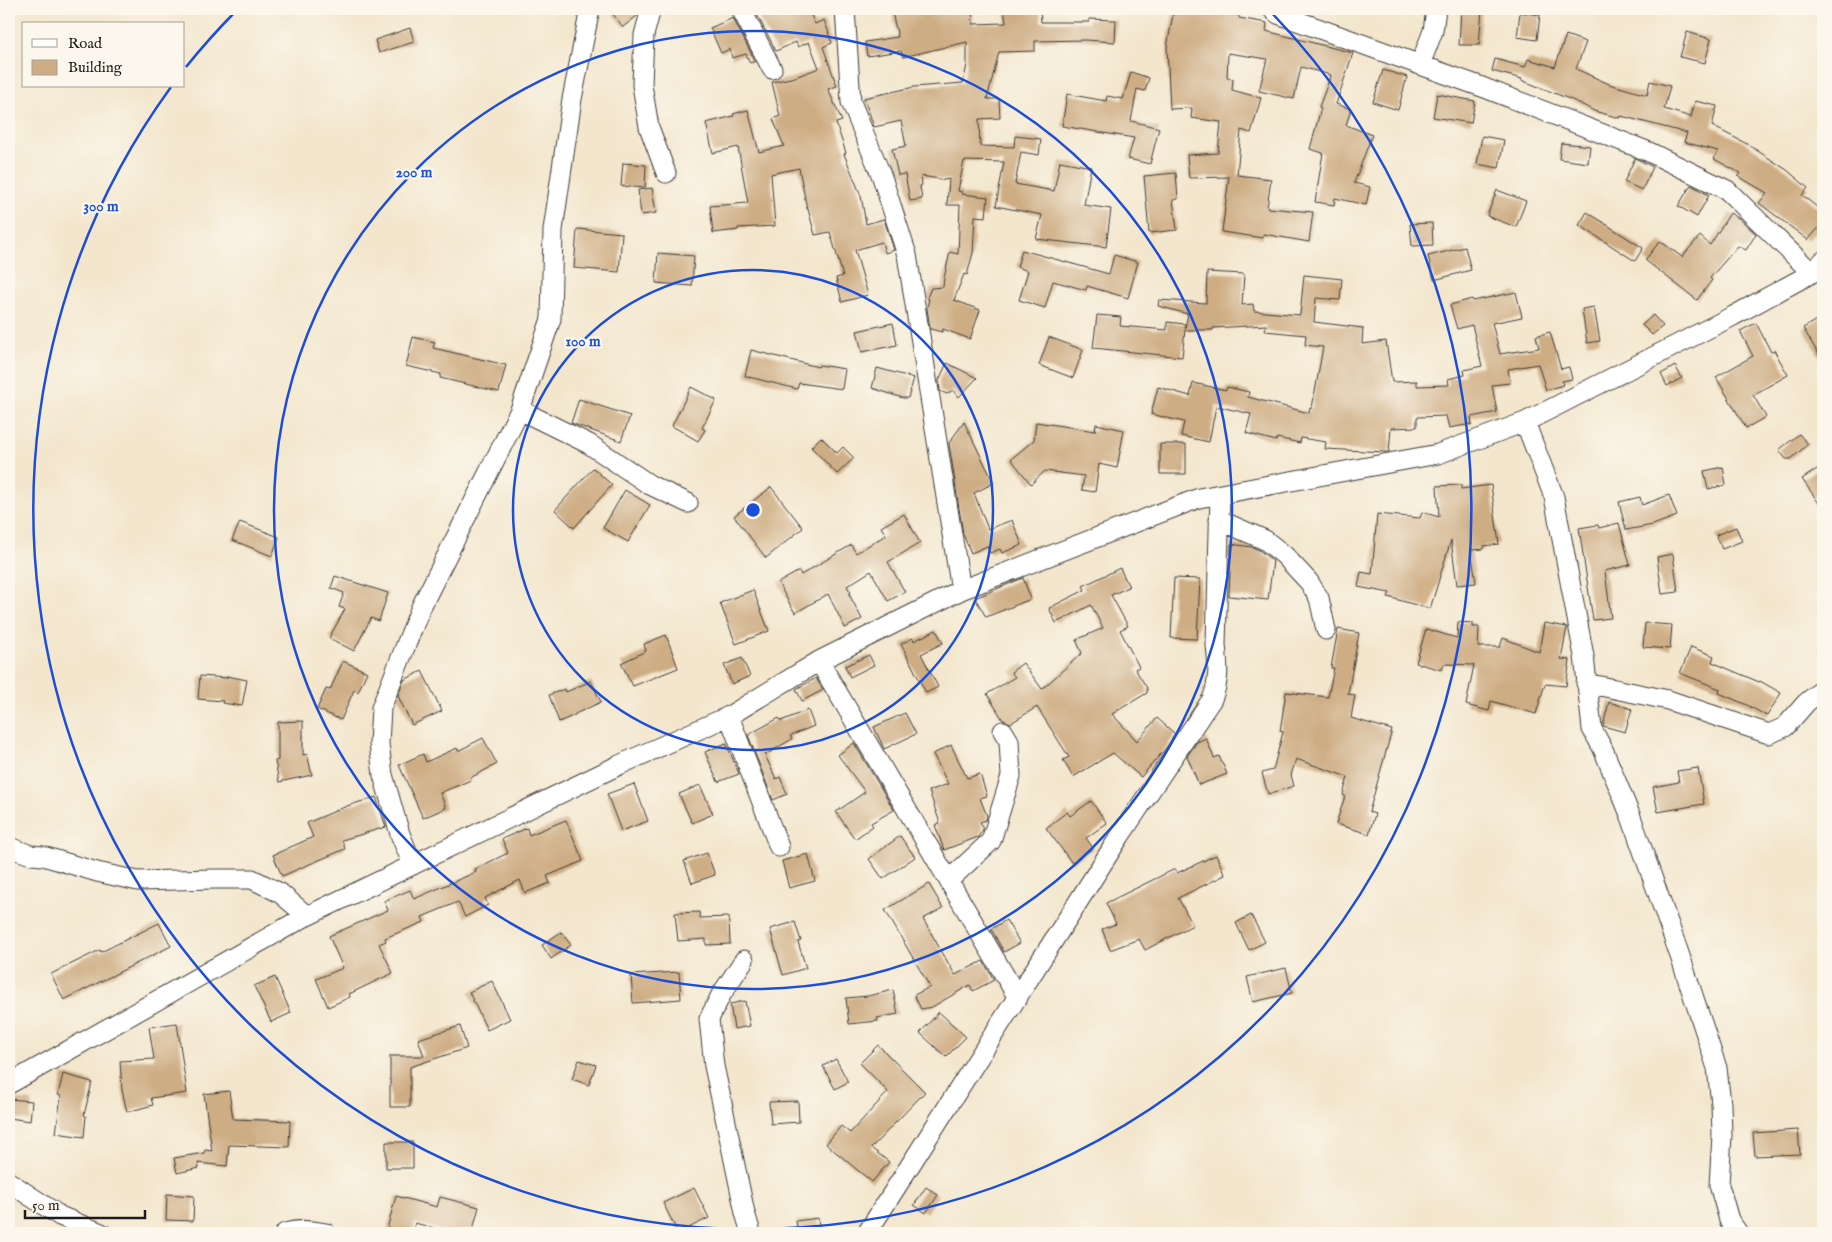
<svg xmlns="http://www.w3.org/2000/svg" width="1832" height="1242" font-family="'IM FELL English',serif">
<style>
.building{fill:#cead84}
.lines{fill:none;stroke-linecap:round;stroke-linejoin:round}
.minor-casing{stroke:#3c3a37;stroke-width:21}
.minor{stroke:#fff;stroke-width:19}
.ring{fill:none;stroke:#1d4ed8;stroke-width:2.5}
.centre{fill:#1d4ed8;stroke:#fbf7ec;stroke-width:2.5}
.ring-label{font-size:15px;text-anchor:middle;font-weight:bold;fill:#1d4ed8;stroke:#fbf7ec;stroke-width:4.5;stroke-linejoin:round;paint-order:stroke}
</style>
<rect width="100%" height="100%" fill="#fbf7ec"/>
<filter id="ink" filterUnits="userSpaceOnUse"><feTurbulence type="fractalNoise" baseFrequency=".02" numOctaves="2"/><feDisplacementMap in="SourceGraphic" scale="10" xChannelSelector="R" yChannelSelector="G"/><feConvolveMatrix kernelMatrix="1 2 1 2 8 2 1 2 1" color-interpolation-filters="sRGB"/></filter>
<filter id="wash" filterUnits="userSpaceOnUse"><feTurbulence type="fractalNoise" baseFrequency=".0096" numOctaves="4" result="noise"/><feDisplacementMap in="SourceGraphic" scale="20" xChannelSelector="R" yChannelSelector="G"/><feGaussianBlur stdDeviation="1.12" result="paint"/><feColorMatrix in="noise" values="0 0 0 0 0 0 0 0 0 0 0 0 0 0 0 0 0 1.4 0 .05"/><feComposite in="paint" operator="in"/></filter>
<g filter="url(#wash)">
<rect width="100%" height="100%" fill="#f3e6cd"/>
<g id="blocks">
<path class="building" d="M609,9H639L638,15L623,27Z
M754,9H808L815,24L824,20L829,33H828L832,43L823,47L837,86L828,89L842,121L836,123L846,153L844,154L861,196L866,224L884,219L894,250L885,253L882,242L855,250L868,295L842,302L836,278L843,276L830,232L815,235L808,209H807L799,168L771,174L775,226L738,228V230L713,233L710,206L748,203L738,147L713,153L706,123L734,116L733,114L748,110L759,152L784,146L773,119L780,116L772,82L795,77L819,68L809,42L798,47L796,42L776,51Z
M891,9H972L973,24L1006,23L1004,9H1040L1041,22H1089V19L1116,20L1115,42L1085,40L1035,41V51L999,52L987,99H999L1000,118L979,119L980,146L1014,147L1015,136L1041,139L1039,155L1021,152L1015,184L1054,191L1060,161L1091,167L1084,205L1111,209L1106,247L1036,239L1042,215L996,206L1004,162L964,161L958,191L962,192V194L988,197L986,217L975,216L973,253L967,275L964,274L954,300L980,310L970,339L943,329L942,332L930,329L927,308L929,299L927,298L931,288L943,287L944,278L950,252L958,254L960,205H947L949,179L945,180L921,176L922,185L920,186L922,199L910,201L905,174L898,175L892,149L906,146L901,121L874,127L864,98L914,87L963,83L967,65V42L903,57L901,51L867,56L865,42L898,37Z
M1174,9H1197L1196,12L1239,15V18L1267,23L1266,31L1353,53L1336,104L1351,109L1346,125L1372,135L1354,183L1370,187L1366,205L1335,198L1334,205L1315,202L1323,153L1310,149L1321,108L1319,107L1331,75L1301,67L1294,99L1259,91L1267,59L1228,53L1227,78L1233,79L1232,90L1261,98L1251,133L1241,130L1237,175L1271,179L1267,208L1313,212L1309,242L1263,234V238L1222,232L1229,177L1189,178L1187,155L1218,153L1221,122L1191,118L1192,108L1170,109L1167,47Z
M1461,9H1482L1479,45H1459Z
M1520,12L1540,15L1537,40L1517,37Z
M733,18L755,61L750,63L746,54L732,58L730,49L721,53L710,28Z
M410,28L414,42L379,53L375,40Z
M1687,32L1711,39L1705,63L1680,57Z
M1566,35L1586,42L1576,69L1609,84L1647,95L1650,81L1670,86L1664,109L1691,117L1695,101L1717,106L1712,126L1747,144L1787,170L1808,188L1802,195L1823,212V223L1808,240L1759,203L1767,193L1738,176L1740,173L1714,159L1718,151L1684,142L1687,133L1621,116L1620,118L1594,111L1577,102L1521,80L1522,79L1492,71L1495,59L1525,67L1528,59L1555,67Z
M1383,70L1407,77L1398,110L1373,102Z
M1131,72L1149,78L1145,91L1137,89L1131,121L1159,128L1150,164L1128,159L1134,138L1062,126L1067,94L1106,101L1107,96L1123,99Z
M1437,94L1475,101L1471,123L1433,117Z
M1482,136L1504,140L1499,168L1477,164Z
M1561,143L1590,146L1588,163L1559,159Z
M1635,158L1653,167L1642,190L1624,182Z
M623,163L646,165L645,188L621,186Z
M1176,173L1178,199L1173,200L1177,230L1149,233L1144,176Z
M1691,185L1709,195L1697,217L1678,206Z
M652,188L656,213L641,215L638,190Z
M1497,190L1526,201L1516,227L1487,216Z
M1587,212L1643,248L1635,261L1579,225Z
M1730,213L1740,219L1756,234L1746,250L1738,246L1710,278L1712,280L1697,300L1645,260L1660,241L1682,257L1700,236L1710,245Z
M1432,223L1433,245L1412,246L1410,224Z
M577,229L622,233L619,272L574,268Z
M1465,247L1471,270L1434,280L1428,256Z
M1022,250L1109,274L1114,255L1138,262L1128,298L1087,286L1086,290L1053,281L1045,308L1019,300L1028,271L1017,267Z
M658,253L694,256L692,286L656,283Z
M1207,272L1244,274L1242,305L1253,304L1254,311L1300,315L1304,275L1342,279L1340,300L1316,298L1314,322L1363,328L1362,344L1386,341L1392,382L1417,381V386L1449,385L1448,379L1465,375L1464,370L1482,366L1472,325L1457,329L1450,305L1472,299L1473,301L1516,292L1522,317L1492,323L1500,354L1539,348L1536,336L1550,332L1561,369L1569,367L1572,379L1562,381L1563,385L1546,390L1538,364L1508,369L1510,383L1492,385L1497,412L1471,417L1472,424L1449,428L1446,416L1417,417V427L1391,428L1389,452H1385L1325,449L1326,442L1301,438L1300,443L1277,438L1276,441L1246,433L1251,414L1216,406L1209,442L1181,436L1184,422L1151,414L1158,387L1190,396L1193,383L1226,390L1227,387L1249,392L1248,397L1309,413L1310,408H1312L1323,347L1305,345L1306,335L1265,331L1266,325L1213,328V330H1185L1182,357L1093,348L1097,315L1121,317L1120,326L1167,330V322L1185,324V328L1188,314L1158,306L1159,300L1206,303Z
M1594,307L1600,341L1587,343L1582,309Z
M1653,315L1663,326L1652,335L1642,325Z
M1823,316V362L1803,328Z
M893,323L897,345L862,352L857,331Z
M1756,323L1771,352L1774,350L1788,375L1753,395L1766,417L1746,428L1716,377L1753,356L1740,331Z
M413,337L435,342L433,348L506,365L499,392L440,378L441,374L406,366Z
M1049,337L1083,350L1073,378L1039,365Z
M751,350L818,367L819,365L845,369L842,389L799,383L797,389L745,376Z
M947,363L977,378L959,397L953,390L947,394L940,391L939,380Z
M1675,366L1682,378L1667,386L1661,374Z
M877,368L914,378L908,398H903L872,388Z
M691,387L716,400L702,428L705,430L698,441L672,426Z
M579,399L630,416L621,441L571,423Z
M964,422L994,483L974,493L988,529L1012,520L1022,545L1002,553L1000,549L990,553L987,546L971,553L963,534L949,443Z
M1036,422L1095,431L1096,424L1124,430L1117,468L1099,464L1095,492L1082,490L1084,476L1045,471L1031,484L1011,459L1034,440Z
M1799,434L1808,444L1791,459H1786L1779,450Z
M821,437L837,453L843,447L854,458L837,474L811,447Z
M1160,444H1186V474H1160Z
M1823,465V509L1802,479Z
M1723,467L1726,485L1708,489L1704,471Z
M593,468L612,485L574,528L555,510Z
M1461,485V489L1491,485L1499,544L1484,546V549L1471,550L1476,583L1457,585L1451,540L1430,609L1388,597L1390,593L1358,587L1361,572L1372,574L1377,514L1420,518L1422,512L1439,517L1437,486Z
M771,487L803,528L766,558L734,516Z
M625,490L650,505L628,542L603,528Z
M1669,495L1677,516L1653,525L1626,530L1619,502L1640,497L1642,505Z
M904,514L920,543L888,562L905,592L888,601L871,571L847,586L851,593L849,594L862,619L845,628L828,594L795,613L778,583L799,571L801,575L851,545L856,553L886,535L881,527Z
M240,522L279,537L272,556L232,540Z
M1619,523L1630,565L1605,571L1611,618L1593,620L1579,528L1598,525L1599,528Z
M1736,527L1742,541L1722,549L1716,535Z
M1231,544L1252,547L1259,550L1273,561L1268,600L1229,596Z
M1673,554L1678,592L1662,594L1657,557Z
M1120,568L1129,587L1111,595L1128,626L1120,630L1139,667L1135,669L1147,688V693L1112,714L1137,741L1157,718L1175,734L1166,748L1141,777L1113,753L1073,777L1063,760L1069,757L1037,707L1011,723L1003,720L987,694L1015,677L1011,672L1023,663L1042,689L1082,653L1076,640L1103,628L1091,605L1056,623L1049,608L1085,590L1083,586Z
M335,576L388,593L379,621L371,618L354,651L329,638L345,609L339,607L344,593L331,588Z
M1023,578L1031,599L986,617L975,598Z
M1174,578L1200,579L1197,639L1171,638Z
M753,590L769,631L736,644L720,603Z
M1458,622L1473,623V627H1479L1478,647H1500L1503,638L1539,652L1544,623L1567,627L1561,659L1570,660L1566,686L1545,684L1536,714L1491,701L1489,711L1466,705L1474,665L1444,664L1442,670L1416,663L1426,629L1457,638Z
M1645,623L1672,625L1670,649L1643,647Z
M1338,629L1359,633L1348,694L1355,695L1351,718L1392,730L1369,812L1375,814L1369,834L1336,824L1345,796L1343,795L1348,777L1296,759L1291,775L1294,786L1268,794L1262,773L1273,770L1283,732L1280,731L1286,692L1328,697L1334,668H1331Z
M936,630L943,643L921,654L938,687L926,693L901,644L913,638L914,641Z
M666,635L678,668L633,686L621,663L646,651L644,644Z
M1691,647L1714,656L1712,662L1759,682L1760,681L1781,693L1767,716L1747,705L1719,693L1720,689L1680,673Z
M869,655L874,665L850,677L845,666Z
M742,658L750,676L732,684L724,665Z
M343,661L367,672L358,692L354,690L341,720L317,709L326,689L330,690Z
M422,671L442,711L412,725L398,696L404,680Z
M200,676L227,678V676L247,680L242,706L222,703L223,701L198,699Z
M816,678L823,690L802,701L796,689Z
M591,681L601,702L575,714V715L559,722L549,695L565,689L566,692Z
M1609,702L1632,709L1625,732L1603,726Z
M808,710L814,726L790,736L792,739L765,755L776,779L780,777L787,794L773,800L748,735L779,718L781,721Z
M905,713L916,734L884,749L874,727Z
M303,721V755L307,754L312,775L279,782L275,761L278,760V722Z
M483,738L497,764L470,778L471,780L440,793L446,808L423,818L399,765L423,754L426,762L457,748L458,751Z
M1206,738L1214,758L1219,756L1227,774L1199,785L1187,756L1197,742Z
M726,743L739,774L718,782L705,752Z
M854,743L894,810L871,823L873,826L855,839L836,812L865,792L838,755Z
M951,745L967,778L980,774L987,796L980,798L987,816L986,820L980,822L983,830L978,837L944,850L935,825L940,823L929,791L948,784L933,754Z
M1698,768L1704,804L1658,812L1653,787L1679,782L1677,771Z
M634,784L648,821L621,831L607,794Z
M700,785L713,814L692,823L679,794Z
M376,797L386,827L342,840L345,849L282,876L273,855L313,837L307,823L347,806Z
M1091,801L1107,823L1086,838L1093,848L1072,863L1046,828L1067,812L1070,816Z
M566,820L583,861L547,876L550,883L525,893L520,880L485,898L488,905L465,917L458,902L422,917L424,922L385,938L386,941L379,944L393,973L349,994L350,997L328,1007L316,979L343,968L329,936L388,910L384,901L410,890L414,899L476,872L475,869L508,853L502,839L527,828L529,835Z
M900,836L915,857L883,879L869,859Z
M707,853L715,875L692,883L684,861Z
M808,854L815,881L789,888L782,861Z
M1216,855L1225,875L1178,898L1193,925L1145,950L1139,939L1110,950L1102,929L1116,924L1106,903L1175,869L1177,873Z
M929,884L943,908L923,919L955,975L983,961L994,980L973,991L970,985L932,1007L921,1009L914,995L930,987L885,910Z
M699,912L700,918L729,917L730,944L706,945V939L678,941L675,913Z
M1251,915L1265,942L1249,950L1236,923Z
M1006,920L1020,943L1004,952L991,929Z
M795,922L801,941L798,942L806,968L783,975L770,929Z
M159,923L171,946L64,1000L51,974L100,950L101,952Z
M561,932L571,945L551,959L542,945Z
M1286,968L1292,993L1253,1002L1247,977Z
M679,972L681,999L633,1003L631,975Z
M275,977L291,1013L271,1022L254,986Z
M492,981L510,1019L487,1030L469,992Z
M893,990L898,1014L877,1018L878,1021L849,1024L846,998L868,996Z
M745,1001L750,1026L734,1029L730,1004Z
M939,1012L966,1037L946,1057L920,1033Z
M177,1023L187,1093L151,1098L153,1105L127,1112L122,1090L120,1061L154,1059L149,1027Z
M460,1026L467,1048L410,1067V1107H390V1056H424L418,1039Z
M878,1045L925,1092L871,1148L889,1162L872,1182L826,1144L841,1126L850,1133L888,1092L860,1063Z
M836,1059L848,1082L835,1089L823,1066Z
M579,1060L596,1065L589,1085L572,1079Z
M63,1074L92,1082L84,1115L86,1116L84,1137L56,1133L61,1096L58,1095Z
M229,1091L233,1119L290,1121L289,1147L229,1145L227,1166L198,1163L199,1168L177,1173L174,1158L204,1153L205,1150L212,1151L204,1094Z
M9,1099L32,1101L30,1121L9,1118Z
M798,1101L799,1122L771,1124L769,1102Z
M1798,1130L1800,1154L1755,1156L1753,1133Z
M386,1142H413V1168H386Z
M926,1187L938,1195L926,1213L914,1205Z
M694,1188L709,1218L678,1233L663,1203Z
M167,1194L194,1196L193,1221L166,1220Z
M396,1196L437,1207L440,1197L479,1207L472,1233H445V1231L415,1223L412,1233H403L387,1229Z
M818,1218L820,1233H798L796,1221Z"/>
</g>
</g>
<g filter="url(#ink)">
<use href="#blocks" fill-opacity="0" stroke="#3c3a37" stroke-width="1"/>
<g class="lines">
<g class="minor-casing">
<path id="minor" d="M651,9L644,35L642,85L649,127L666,173
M741,9L772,69
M845,9L851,102L882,177L907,255L961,590
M1272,9L1278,14L1482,87L1647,151L1727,190L1812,273
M1420,65L1433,31L1436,9
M520,410L589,444L650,485L688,503
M1525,422L1554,497L1584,656L1592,729L1603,749L1631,817L1681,959L1717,1068L1721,1104L1722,1135L1719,1185L1729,1220L1738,1233
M1219,520L1265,540L1284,555L1309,582L1319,598L1326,630
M819,661L1018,998
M1586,683L1668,700L1769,734L1785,727L1806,703L1823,689
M729,716L779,847
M9,847L31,855L43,856L97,872L138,881L214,879H252L280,893L307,916
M413,865L400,834L383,775L379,744L381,708L421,607L520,410L551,319L553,230L572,99L590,9
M949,880L991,841L1011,776L1009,741L1003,731
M744,960L721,995L709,1019L714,1066L722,1103L745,1213L751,1233
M9,1084L301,919L617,766L729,716L819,661L961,590L1199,498L1438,454L1525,422L1733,316L1812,273L1823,261
M9,1182L60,1216L101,1233
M285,1233C299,1229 311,1230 326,1233
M867,1233L1120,836L1212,699C1220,680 1218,665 1216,645L1220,495"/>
</g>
<use href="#minor" class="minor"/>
</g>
</g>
<g class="ring">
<circle cx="753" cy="510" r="240"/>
<circle cx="753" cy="510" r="479"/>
<path d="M186 67A719 719 0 0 1 236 11M1270 11A719 719 0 1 1 171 87"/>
</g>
<circle cx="753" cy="510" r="8" class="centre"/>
<g class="ring-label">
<text x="414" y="177">200 m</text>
<text x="101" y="211">300 m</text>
<text x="583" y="346">100 m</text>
</g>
<rect width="1832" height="1242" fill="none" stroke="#fbf7ec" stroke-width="30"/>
<rect x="22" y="22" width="162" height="65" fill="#fbf7ec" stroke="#a29f99"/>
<rect x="32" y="39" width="25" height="8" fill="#ffffff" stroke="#a29f99"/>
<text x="68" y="48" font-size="15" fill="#1c1c1c">Road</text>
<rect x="32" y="60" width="25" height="15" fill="#cead84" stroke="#a29f99"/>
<text x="68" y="72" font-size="15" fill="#1c1c1c">Building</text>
<path d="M25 1210v8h120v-8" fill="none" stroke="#1c1c1c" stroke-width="2.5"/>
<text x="32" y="1210" font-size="15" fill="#1c1c1c" stroke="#fbf7ec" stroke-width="4" paint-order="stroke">50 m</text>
</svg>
